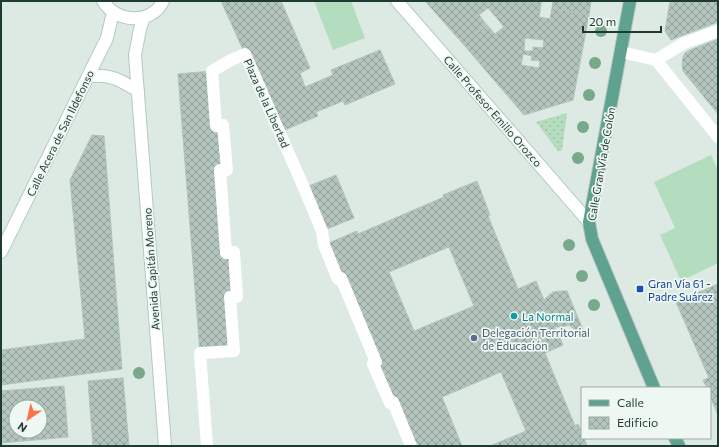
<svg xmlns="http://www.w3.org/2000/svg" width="719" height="447" font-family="Commissioner,sans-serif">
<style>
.garden{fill:url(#garden-dots)}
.pitch{fill:#b4ddbf}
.building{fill:url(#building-cross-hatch);stroke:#b0c4bb;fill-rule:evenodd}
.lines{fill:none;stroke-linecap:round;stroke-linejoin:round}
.secondary-casing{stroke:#b0cac0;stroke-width:14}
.primary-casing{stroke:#bcc4c2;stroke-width:14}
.street{stroke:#fff;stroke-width:12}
.secondary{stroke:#fff;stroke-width:12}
.primary{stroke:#5fa290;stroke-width:12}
.tree{fill:#78a98b}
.transit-dot{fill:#1a4fb4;stroke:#eef7f2;stroke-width:1.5}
.culture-dot{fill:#0f9aa8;stroke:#eef7f2;stroke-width:1.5}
.service-dot{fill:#5c6f8a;stroke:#eef7f2;stroke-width:1.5}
.labels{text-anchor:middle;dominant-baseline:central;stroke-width:3.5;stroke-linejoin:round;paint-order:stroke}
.street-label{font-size:11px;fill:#1e3a32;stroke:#eef7f2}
.transit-label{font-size:11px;fill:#164399;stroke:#eef7f2;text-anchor:start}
.culture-label{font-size:11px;fill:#0d838f;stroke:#eef7f2;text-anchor:start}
.service-label{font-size:11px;fill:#4e5e75;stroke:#eef7f2;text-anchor:start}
</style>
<defs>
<pattern id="garden-dots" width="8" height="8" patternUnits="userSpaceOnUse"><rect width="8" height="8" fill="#b4ddbf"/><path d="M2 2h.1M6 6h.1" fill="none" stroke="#9abea5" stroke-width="1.8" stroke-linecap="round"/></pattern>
<pattern id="building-cross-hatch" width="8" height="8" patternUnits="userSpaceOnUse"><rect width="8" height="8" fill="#b3c5bd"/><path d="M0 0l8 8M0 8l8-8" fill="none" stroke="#91a19a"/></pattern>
</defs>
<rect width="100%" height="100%" fill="#ddeae4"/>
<path class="garden" d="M567,113L562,150L558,151L536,122Z"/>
<path class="pitch" d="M314,1H351L365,38L333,50Z
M711,155L718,170V263L681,281L660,235L675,228L654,182Z"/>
<path class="building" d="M221,1H281L310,68L300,73L305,87L333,75L331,70L380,50L395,84L345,105L343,101L316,112L318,116L280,132L245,54Z
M425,1H515L496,17L488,8L479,15L487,25L464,45Z
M515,1H520L541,5L539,17L550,19L552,8L589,15L573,100L524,115L464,45L487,25L495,34L504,27L496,17ZM525,38L544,40L543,48L533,47V51H524ZM523,54L532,56L531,60L540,61L539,68L521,65Z
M520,1H541V5Z
M553,1H591L589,15L552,8Z
M670,1H718V22L671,40L665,31Z
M718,39V114L683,71L682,64L683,57L685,53L690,50Z
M212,71L216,126L227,170H220L226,253L234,252V351L200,353L178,74Z
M92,135L104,136L122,369L1,385V350L85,339L70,180Z
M336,175L354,218L322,231L304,188Z
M477,181L490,215L488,216L518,289L536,281L544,300L547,297L553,292L561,291H567L583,330L580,331L574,329L569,325L562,327H555L563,345L545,353L575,426L578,424L582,433V438H584L587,446H490L526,431L501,372L442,397L462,446H411L324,245L357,231L358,234L444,197L443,195ZM449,247L474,306L414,331L389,272Z
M718,284V415L710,396V388H707L703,380L709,378L676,302Z
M123,378L129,446H93L88,381Z
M64,386L68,437L1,443V391ZM16,407H40V431H16Z"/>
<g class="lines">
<g class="secondary-casing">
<path id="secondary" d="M103,1C116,23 152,25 163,1
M397,1L589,222
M144,17L140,29L135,55L165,446
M89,76C111,74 120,80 138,91
M1,252L107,38L113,12"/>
</g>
<g class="primary-casing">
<path id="primary" d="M630,1L589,222L592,239L654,388
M675,438L679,446"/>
</g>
<path class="street" d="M621,52L656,60L718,137
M656,60L684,43L718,31
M207,446L200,353L234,351L230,297H237L234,252L226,253L220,170H227L223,125L216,126L212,71L231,60L245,54L304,188L322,231L324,245L338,279L341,278L376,362L373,364L390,403L393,402L411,446"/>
<use href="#secondary" class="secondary"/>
<use href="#primary" class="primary"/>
</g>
<g class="tree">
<circle cx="601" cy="31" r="6"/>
<circle cx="595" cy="63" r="6"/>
<circle cx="589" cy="95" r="6"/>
<circle cx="583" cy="127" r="6"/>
<circle cx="578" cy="158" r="6"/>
<circle cx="569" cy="245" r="6"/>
<circle cx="582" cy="276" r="6"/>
<circle cx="594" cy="305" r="6"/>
<circle cx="139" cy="373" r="6"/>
</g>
<rect class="transit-dot" x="636" y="285" width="8" height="8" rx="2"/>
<circle class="culture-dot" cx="514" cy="316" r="4"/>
<circle class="service-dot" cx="474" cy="338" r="4"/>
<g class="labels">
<g class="street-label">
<text transform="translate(267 103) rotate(66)">Plaza de la Libertad</text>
<text transform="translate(493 111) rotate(49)">Calle Profesor Emilio Orozco</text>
<text transform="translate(60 133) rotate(-64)">Calle Acera de San Ildefonso</text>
<text transform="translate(601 164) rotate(-80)">Calle Gran Vía de Colón</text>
<text transform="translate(151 269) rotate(-94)">Avenida Capitán Moreno</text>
</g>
<g class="transit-label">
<text x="648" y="283">Gran Vía 61 -<tspan x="648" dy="13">Padre Suárez</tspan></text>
</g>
<g class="culture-label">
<text x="522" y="316">La Normal</text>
</g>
<g class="service-label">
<text x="482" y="332">Delegación Territorial<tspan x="482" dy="13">de Educación</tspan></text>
</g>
</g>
<rect width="719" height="447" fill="none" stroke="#1e3a32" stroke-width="4"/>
<rect x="581" y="387" width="130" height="52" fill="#eef7f2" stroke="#9baba5"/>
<rect x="589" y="400" width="20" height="6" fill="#5fa290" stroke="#9baba5"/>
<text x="617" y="407" font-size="12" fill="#1e3a32">Calle</text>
<rect x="589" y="417" width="20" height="12" fill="url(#building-cross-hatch)" stroke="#9baba5"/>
<text x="617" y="427" font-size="12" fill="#1e3a32">Edificio</text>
<g transform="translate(28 419) rotate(214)"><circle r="19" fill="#eef7f2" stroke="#9baba5"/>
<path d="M0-3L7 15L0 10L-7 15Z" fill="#fa734c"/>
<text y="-6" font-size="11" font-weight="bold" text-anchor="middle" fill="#1e3a32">N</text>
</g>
<path d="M583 26v6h78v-6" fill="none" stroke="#1e3a32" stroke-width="2"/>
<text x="589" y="26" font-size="12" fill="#1e3a32" stroke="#eef7f2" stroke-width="3" paint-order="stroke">20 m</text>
</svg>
